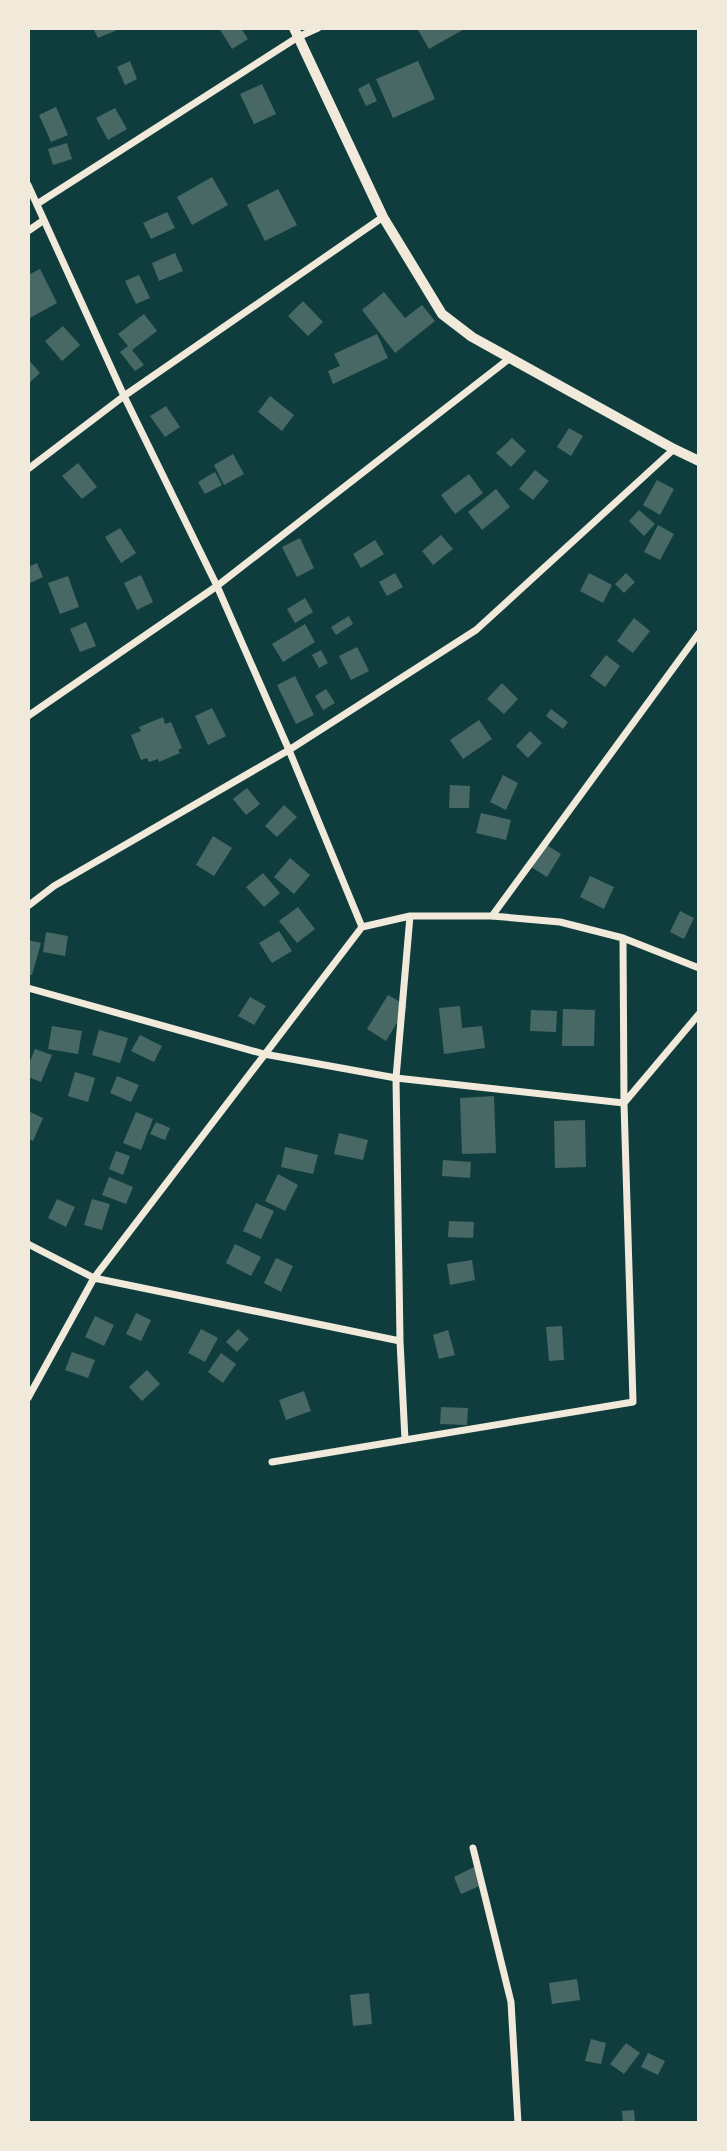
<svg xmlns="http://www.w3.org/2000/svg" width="727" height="2151" font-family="Signika,sans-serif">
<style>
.building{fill:#486865}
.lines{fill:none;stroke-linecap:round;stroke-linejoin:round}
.minor{stroke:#f1e9da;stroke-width:7}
.tertiary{stroke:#f1e9da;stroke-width:10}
</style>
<rect width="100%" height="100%" fill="#0f3d3e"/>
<path class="building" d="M93,28H122L98,38Z
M219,28H241L248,39L232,49Z
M417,28H466L429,49Z
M130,61L137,79L125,85L117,67Z
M418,61L435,99L393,118L376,79Z
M369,83L377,101L366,106L358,89Z
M262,84L276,114L254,124L240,94Z
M56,107L68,135L51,142L39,115Z
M115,108L127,129L108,140L96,118Z
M67,143L72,159L53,165L48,149Z
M212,177L228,205L192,225L177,197Z
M278,189L297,225L265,241L247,205Z
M167,212L175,228L151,239L143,223Z
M175,253L183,271L159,281L152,263Z
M40,269L57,303L28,319V275Z
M139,275L150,298L136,304L125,281Z
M384,292L405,318L422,305L435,321L395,353L362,310Z
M303,301L323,322L308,336L288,316Z
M144,314L157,331L132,350L144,365L135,371L120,352L128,346L118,334Z
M63,326L80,345L62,361L45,341Z
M377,334L388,358L333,384L328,371L340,366L334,354Z
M28,359L40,373L28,384Z
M270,396L294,415L282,431L258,412Z
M166,406L180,427L165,437L150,416Z
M569,428L583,436L571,456L557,447Z
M512,438L526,451L511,467L496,453Z
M233,454L244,474L224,485L214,465Z
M78,463L97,487L82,499L62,476Z
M535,470L549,481L533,500L519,489Z
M215,472L222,485L205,494L198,482Z
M469,474L483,493L455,514L441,495Z
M657,480L674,489L660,515L643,505Z
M496,489L510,507L482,530L468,512Z
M639,510L655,524L644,536L629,521Z
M658,525L674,534L660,560L644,552Z
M120,528L136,553L121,563L105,537Z
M441,535L453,549L433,565L422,551Z
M300,538L314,568L297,577L282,547Z
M375,540L384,554L361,568L353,554Z
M37,563L43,577L28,584V567Z
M395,573L403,587L387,596L379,582Z
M589,573L612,585L603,603L580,591Z
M626,573L635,582L624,593L615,584Z
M141,575L153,602L137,610L124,583Z
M68,576L79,607L60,614L48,583Z
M305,598L313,612L295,623L287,609Z
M349,616L353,624L336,635L331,627Z
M634,618L650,631L633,653L617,641Z
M86,622L96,646L80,652L70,629Z
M305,624L315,642L283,662L272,644Z
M357,647L369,671L351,680L339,656Z
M321,650L328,663L319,668L312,655Z
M606,655L620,666L605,687L590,676Z
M295,676L314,715L296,724L277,685Z
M502,683L518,699L504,714L487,699Z
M326,689L335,703L323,710L315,696Z
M212,708L226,736L208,745L195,716Z
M551,709L568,722L563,729L546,716Z
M163,717L165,724L171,722L182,748L178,750L180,753L159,762L158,759L149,762L147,758L141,760L131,735L141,731L139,727Z
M479,720L492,739L463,759L450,740Z
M530,731L542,743L528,758L516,746Z
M503,775L518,783L506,810L490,802Z
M450,785L470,786L469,808H449Z
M247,788L260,804L246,815L233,799Z
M284,805L297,817L277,837L265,826Z
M481,813L511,820L506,840L476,833Z
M213,836L232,848L214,876L196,865Z
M545,844L561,854L547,877L531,867Z
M290,858L310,875L294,894L274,877Z
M263,873L280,893L264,907L246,887Z
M590,876L614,887L604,909L580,897Z
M298,907L315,929L297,943L279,921Z
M680,911L694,918L684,939L670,932Z
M279,931L292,951L272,963L259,943Z
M46,932L68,936L65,956L43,952Z
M28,940L41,943L32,975L28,974Z
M388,995L407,1006L386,1041L367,1029Z
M250,997L266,1006L254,1025L238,1016Z
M460,1006L462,1028L482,1026L485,1048L444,1054L439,1008Z
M563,1009L595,1010L594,1046H562Z
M531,1010L557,1011L556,1032L530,1031Z
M52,1026L82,1031L78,1054L48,1049Z
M99,1030L128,1038L120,1063L92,1055Z
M140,1035L162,1046L154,1062L131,1051Z
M35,1049L52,1055L41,1082L28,1077V1066Z
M75,1072L95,1078L88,1102L68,1096Z
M117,1076L139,1085L131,1102L110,1093Z
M494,1096L496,1153L462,1154L460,1098Z
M28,1111L43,1118L33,1141L28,1139Z
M136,1112L153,1119L141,1150L123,1143Z
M585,1120L586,1167L555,1168L554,1121Z
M156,1122L170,1128L165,1140L150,1134Z
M339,1133L368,1140L363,1160L334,1154Z
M285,1147L318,1155L313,1174L281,1167Z
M116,1151L130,1156L123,1175L109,1169Z
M443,1160L471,1162L470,1178L442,1176Z
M278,1174L298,1185L285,1211L265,1201Z
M109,1177L133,1187L126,1204L102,1195Z
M57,1199L75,1207L66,1227L48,1218Z
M92,1199L110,1204L102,1230L84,1225Z
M256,1203L274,1211L261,1239L243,1231Z
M449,1221L474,1222L473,1238L448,1237Z
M235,1244L261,1257L251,1276L226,1263Z
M276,1258L293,1266L281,1292L264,1283Z
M472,1260L475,1280L450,1285L447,1264Z
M136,1313L151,1320L141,1341L126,1334Z
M95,1316L114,1325L104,1346L85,1337Z
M562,1326L564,1360L549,1361L546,1327Z
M201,1329L218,1338L205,1362L188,1353Z
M238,1329L249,1339L237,1352L226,1342Z
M448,1330L455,1355L439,1359L433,1335Z
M72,1352L95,1360L88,1378L65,1370Z
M221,1353L236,1364L223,1383L208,1372Z
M147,1370L160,1384L142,1401L129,1387Z
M304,1391L311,1411L286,1420L279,1400Z
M441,1407L468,1408L467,1425L440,1424Z
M476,1866L484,1884L461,1894L454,1877Z
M577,1979L580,2000L552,2004L549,1983Z
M369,1993L372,2024L353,2026L350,1995Z
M591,2039L606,2043L601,2064L585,2061Z
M626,2043L640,2053L624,2074L610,2064Z
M648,2053L665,2061L658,2075L641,2067Z
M634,2110L635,2122L623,2123L622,2111Z"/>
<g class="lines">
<path class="minor" d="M28,185L124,396L217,586L289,750L362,927
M37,204L298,37L318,28
M28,231L44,220
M28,469L124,396L383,217
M28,716L217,586L510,358
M28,906L54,886L289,750L476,630L674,449
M492,916L699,633
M28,988L264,1054L396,1078L624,1103L699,1014
M28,1244L94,1278L400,1341
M28,1398L94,1278L362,927L410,916H492L560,922L623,938L699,968
M405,1440L400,1341L396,1078L410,916
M272,1462L633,1402L624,1103L623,938
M473,1848L511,2002L518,2123"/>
<path class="tertiary" d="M294,28L383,217L442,314L472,337L674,449L699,461"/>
</g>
<rect width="727" height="2151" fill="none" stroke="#f1e9da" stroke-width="60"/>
</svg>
